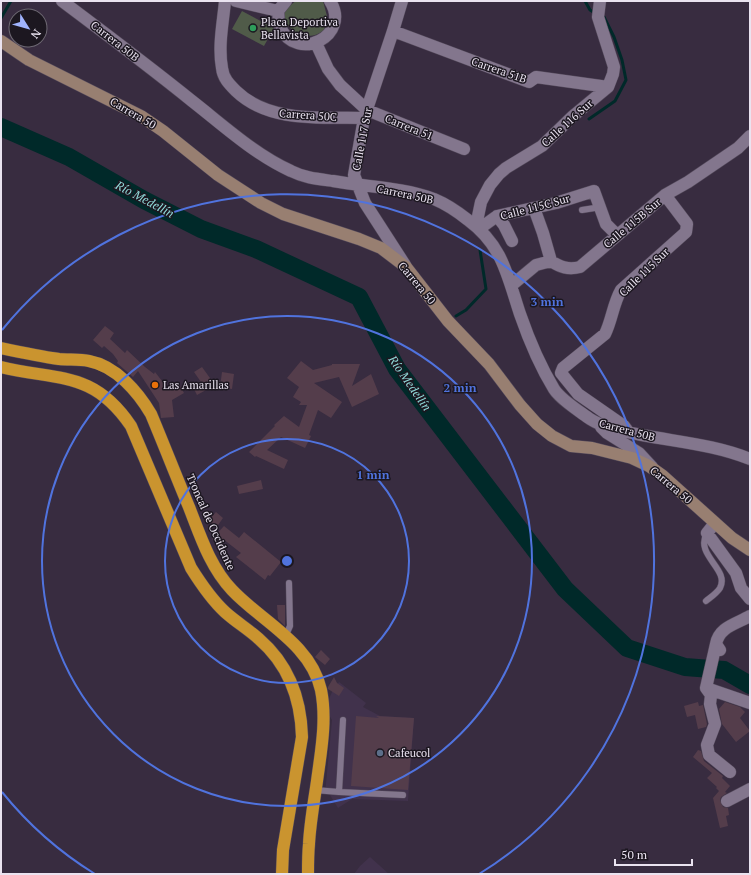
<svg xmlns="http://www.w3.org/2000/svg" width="751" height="875" font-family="'PT Serif',serif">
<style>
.built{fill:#41324c}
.green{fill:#505b49}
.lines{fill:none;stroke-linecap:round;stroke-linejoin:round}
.stream{stroke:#002929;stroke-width:3}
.river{stroke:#002929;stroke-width:18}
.building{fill:#543d4b}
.lane-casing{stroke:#544a5b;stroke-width:7}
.street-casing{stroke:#544a5b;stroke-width:13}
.secondary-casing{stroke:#544a5b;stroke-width:13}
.highway-casing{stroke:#544a5b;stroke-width:13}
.lane{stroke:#83768d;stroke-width:6}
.street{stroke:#83768d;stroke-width:12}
.secondary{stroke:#987f71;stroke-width:12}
.highway{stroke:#ca942f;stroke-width:12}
.ring{fill:none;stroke:#5073de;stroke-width:2}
.leisure-dot{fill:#2e9e5b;stroke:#1c1720;stroke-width:1.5}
.food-dot{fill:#e8710a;stroke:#1c1720;stroke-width:1.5}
.service-dot{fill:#5c6f8a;stroke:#1c1720;stroke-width:1.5}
.labels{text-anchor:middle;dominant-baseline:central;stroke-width:3;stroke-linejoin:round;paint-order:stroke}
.poi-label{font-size:11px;fill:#eae3f0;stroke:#1c1720;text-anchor:start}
.street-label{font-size:11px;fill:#eae3f0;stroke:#1c1720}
.water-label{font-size:12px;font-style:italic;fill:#8fd9d8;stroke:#1c1720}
.centre{fill:#5073de;stroke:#1c1720;stroke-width:2}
.ring-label{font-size:12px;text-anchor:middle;font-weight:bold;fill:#5073de;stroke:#1c1720;stroke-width:3;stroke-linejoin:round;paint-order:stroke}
</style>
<rect width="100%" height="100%" fill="#382c40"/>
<path class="built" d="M339,682L366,703L363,707L380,716L414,718L408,801L352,799L338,808L330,795L325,794L332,720L328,713L329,699L332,692Z
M370,857L389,874H354L360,866Z"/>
<path class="green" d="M296,1H323L327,16L325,29C310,43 292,34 282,18C284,10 290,5 296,1Z
M242,11L274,28L264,46L232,29Z"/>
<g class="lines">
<path class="stream" d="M585,1L590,10L595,13
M1,18L11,1
M589,119L615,101L626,80L622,60L614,37L604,17
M456,316L466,310L486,289L480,250"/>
<path class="river" d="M1,127L69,157L144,200L201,229L256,249L359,297L397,369L565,589L627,648L685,667L724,670L750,685"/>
</g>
<path class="building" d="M105,326L114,333L110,339L125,353L127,350L145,367L154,374L155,372L169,390L179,384L184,393L172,400L174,417L161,418L159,403L138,371L133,377L117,363L118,361L113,354L104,346L102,348L93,340Z
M301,361L313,370L332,365V364H360L352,386L371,374L379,394L352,407L339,377L314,383L342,402L331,418L318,410L309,435L311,436L305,448L281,437L267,450L288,460L284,469L256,456L255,457L249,452L275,426L274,425L284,416L299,427L307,405H299L301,402L293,397L299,387L287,378Z
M202,367L215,385L197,395L193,387L201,382L194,372Z
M222,372L234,374L232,389L220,387Z
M261,480L263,489L239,494L237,486Z
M216,512L223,518L216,528L208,521Z
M224,526L239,538L244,532L281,562L270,576L268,575L265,580L236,557L241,553L223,539L219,545L212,539Z
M277,605H285V626L278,619Z
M321,650L330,659L325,665L315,657Z
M334,677L337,683L344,688L339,696L328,689V687Z
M698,702L699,706L703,705L707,724L706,727L698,729L695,715L687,717L684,706Z
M725,702L740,707L745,712L740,718L750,731L736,742L722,724L719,709Z
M356,716L379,718L376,716L414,718L408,790L351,786Z
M698,750L701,751L704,761L723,776L722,778L730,786L725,792L727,793L721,797L720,800L723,807L728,808L729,815L726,816L728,826L720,828L713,798L719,791L716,788L717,787L707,778L712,773L693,757Z"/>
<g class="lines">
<g class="lane-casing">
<path id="lane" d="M582,210L601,207
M706,601C711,597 717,593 720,588C730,569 694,555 707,533
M285,637L290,626L289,583
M315,790L339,792L343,720
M339,792L403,795"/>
</g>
<g class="street-casing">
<path id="street" d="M62,1C106,34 150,67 192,101C224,126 254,154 291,171C305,178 318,179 333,181C366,187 402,187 434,199C446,204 458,212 468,220C503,246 507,275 520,314C529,340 540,366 554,389C561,400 579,411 590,419C604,428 625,432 642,435C678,442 716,445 750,459
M225,1C223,23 218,46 222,68C223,78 229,84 236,91C269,123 321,117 364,118
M236,1L278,11
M286,1L278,11C279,16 278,23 280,27C297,64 352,35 330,1
M402,1L393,31L364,118L354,175L365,203L405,265
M393,31L529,82L536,77L608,87
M316,43L328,69L340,85L367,110L464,149
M534,208L543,233L551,261
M497,216L504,225L512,241
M476,226L481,202L490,185L499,174L506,168L542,146L573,116L608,87L613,74L614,67L598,17L600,1
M479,229L497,216L556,203L594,191L606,224L617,235
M512,285L536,265L551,261C560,267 568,270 580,267L665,195L688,182L738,148L750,136
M601,427L607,433L639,453L652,467
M627,430L624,426L578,394L561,373L563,368L605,334C612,320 613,304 621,290L686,232L687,224L665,195
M715,523L707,533L736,573L741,588L750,599
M720,650L716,644C719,627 736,624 750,616
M706,688L711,695L710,704L715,724L707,745L709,755L730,772
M706,688L750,703
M706,688L716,644
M727,801L750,789"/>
</g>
<g class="secondary-casing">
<path id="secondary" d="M1,41L29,60L141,116L163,131L218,175L261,203L283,214L359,239L381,248L406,267L448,321L489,364L520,405L537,424L552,436L571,446L592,448L632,458L649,466L663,476L732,538L750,550"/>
</g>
<g class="highway-casing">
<path id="highway" d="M1,348C20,352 39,356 59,359C69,360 79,359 89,361C116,366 138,392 151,414C164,445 176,476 189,507C200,535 210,567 232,590C261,621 311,644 321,690C327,720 321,751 317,781C314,802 310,823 309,844C308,854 308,864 308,874
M1,367C58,381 93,370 131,426L191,568C201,584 211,599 225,612C236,622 248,629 259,639C288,664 301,699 302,737L283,850L282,874"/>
</g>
<use href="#lane" class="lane"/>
<use href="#street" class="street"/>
<use href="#secondary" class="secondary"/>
<use href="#highway" class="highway"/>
</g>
<g class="ring">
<circle cx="287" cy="561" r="122"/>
<circle cx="287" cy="561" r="245"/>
<path d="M95 874A367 367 0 0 1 2 792M2 330A367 367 0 1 1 479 874"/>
</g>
<circle class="leisure-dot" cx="253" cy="28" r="4"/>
<circle class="food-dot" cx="155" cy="385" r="4"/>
<circle class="service-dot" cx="380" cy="753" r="4"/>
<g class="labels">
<g class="poi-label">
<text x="261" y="22">Placa Deportiva<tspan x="261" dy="13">Bellavista</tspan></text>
<text x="163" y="385">Las Amarillas</text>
<text x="388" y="753">Cafeucol</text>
</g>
<g class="street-label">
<text transform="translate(115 41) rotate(38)">Carrera 50B</text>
<text transform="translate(499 70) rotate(19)">Carrera 51B</text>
<text transform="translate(133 113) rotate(30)">Carrera 50</text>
<text transform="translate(308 115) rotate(4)">Carrera 50C</text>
<text transform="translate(567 123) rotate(-42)">Calle 116 Sur</text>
<text transform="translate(409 127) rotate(22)">Carrera 51</text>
<text transform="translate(362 139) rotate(-79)">Calle 117 Sur</text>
<text transform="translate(405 194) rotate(12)">Carrera 50B</text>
<text transform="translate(535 207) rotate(-15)">Calle 115C Sur</text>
<text transform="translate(632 223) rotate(-40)">Calle 115B Sur</text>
<text transform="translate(644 272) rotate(-44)">Calle 115 Sur</text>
<text transform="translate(417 283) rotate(50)">Carrera 50</text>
<text transform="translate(627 430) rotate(15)">Carrera 50B</text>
<text transform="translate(671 485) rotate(40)">Carrera 50</text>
<text transform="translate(211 522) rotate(66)">Troncal de Occidente</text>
</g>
<g class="water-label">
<text transform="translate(145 199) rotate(28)">Río Medellín</text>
<text transform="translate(410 383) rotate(55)">Río Medellín</text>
</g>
</g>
<circle cx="287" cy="561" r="6" class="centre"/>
<g class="ring-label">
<text x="547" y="306">3 min</text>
<text x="460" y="392">2 min</text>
<text x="373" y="479">1 min</text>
</g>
<rect width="751" height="875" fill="none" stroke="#eae3f0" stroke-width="4"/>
<g transform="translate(28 28) rotate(127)"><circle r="19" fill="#1c1720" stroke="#6e6973"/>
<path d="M0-3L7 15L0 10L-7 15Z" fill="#a0b3fd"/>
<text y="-6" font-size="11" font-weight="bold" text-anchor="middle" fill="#eae3f0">N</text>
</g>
<path d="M615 859v6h77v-6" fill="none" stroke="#eae3f0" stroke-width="2"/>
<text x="621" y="859" font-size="12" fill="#eae3f0" stroke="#1c1720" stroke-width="3" paint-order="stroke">50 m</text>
</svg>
